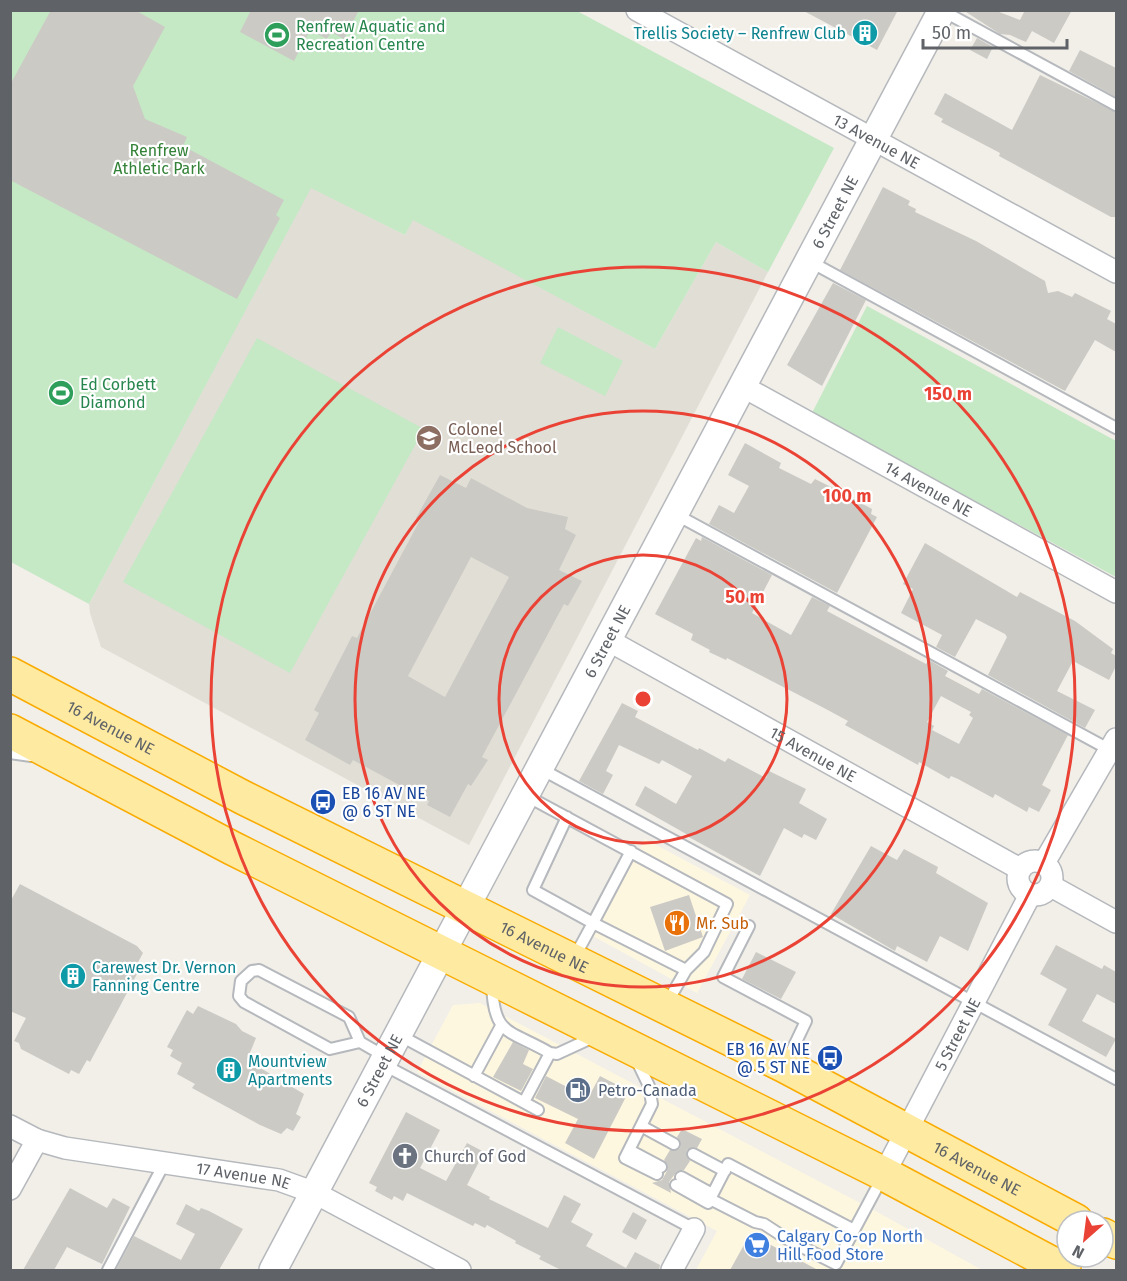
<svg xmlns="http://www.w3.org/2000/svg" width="1127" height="1281" font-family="'Fira Sans',sans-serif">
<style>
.commercial{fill:#fef7e0}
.education{fill:#e1ded6}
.green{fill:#c5e8c5}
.building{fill:#cccac5;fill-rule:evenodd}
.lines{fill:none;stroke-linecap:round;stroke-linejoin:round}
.service-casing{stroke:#b5b8bc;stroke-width:14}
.minor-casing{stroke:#b5b8bc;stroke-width:24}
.tertiary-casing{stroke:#b5b8bc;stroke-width:30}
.trunk-casing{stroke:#f9ab00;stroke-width:36}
.service{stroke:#fff;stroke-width:10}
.minor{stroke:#fff;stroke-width:21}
.tertiary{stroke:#fff;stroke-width:27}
.trunk{stroke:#feeaa1;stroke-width:33}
.ring{fill:none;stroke:#ea4335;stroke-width:3}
.labels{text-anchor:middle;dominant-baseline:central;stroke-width:4.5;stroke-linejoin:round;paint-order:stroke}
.leisure-label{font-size:16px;fill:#27864d;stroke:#fff;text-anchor:start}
.culture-label{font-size:16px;fill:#0d838f;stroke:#fff;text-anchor:start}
.street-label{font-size:16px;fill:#5f6368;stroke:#fff}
.park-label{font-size:16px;fill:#348238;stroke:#fff}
.education-label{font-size:16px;fill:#785e54;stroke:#fff;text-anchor:start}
.transit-label{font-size:16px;fill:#164399;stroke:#fff;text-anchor:start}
.food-label{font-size:16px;fill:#c56008;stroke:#fff;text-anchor:start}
.service-label{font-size:16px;fill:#4e5e75;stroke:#fff;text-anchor:start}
.worship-label{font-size:16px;fill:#5b616d;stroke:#fff;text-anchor:start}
.shop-label{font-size:16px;fill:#366cbe;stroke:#fff;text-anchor:start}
.centre{fill:#ea4335;stroke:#fff;stroke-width:3}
.ring-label{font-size:18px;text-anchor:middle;font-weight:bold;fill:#ea4335;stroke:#fff;stroke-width:4.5;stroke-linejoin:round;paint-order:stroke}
</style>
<rect width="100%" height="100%" fill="#f1efe8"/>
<path class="commercial" d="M645,839L750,895L697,993L593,936Z
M480,1003L879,1213L982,1270H696L717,1231L417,1072L453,1005Z"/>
<path class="education" d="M311,187L405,235L413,219L655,349L716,242L768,272L469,845L101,647L90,613L89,604Z"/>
<path class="green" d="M10,11H577L834,148L768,272L716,242L655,349L413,220L405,235L311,188L89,604L11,562Z
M867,306L1116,441V577L812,413Z
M558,327L623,361L605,396L540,363Z
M257,338L424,429L290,673L123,582Z"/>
<path class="building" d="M51,10H135L165,27L133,86L145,119L187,137L183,146L284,200L276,215L280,218L237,299L10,180V85Z
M251,10H359L344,39L331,32L327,39L310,30L294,61L240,32Z
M802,10H898L877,50Z
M963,10H994L1020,20L1025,10H1072L1054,43L1032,31L1026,42L1010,35L1000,34Z
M977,38L993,47L987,59L970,50Z
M1080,50L1116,68V97L1069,71Z
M1040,75L1116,112V217H1111L999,156L1000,153L941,122L943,119L934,114L945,93L1012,130Z
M883,187L910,201L908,205L916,209L915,212L976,241L1045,281L1048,293L1058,291L1072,297L1075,293L1111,311L1107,319L1116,324V352L1095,340L1065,391L840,270Z
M833,283L866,300L822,386L787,365Z
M745,443L781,463L779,468L811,484L815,479L835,489L872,509L871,514L877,517L837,593L709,524L719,505L734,513L749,486L728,475Z
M440,475L466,488L471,478L527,508L568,517L565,529L576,535L559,570L582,581L568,606L564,604L482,757L488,760L471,786L468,784L450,817L427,805L429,801L353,760L350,765L305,740L319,713L314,710L352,636L357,638L420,520L416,518ZM471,557L509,577L445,697L408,676Z
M702,537L772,575L752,613L791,635L812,597L830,606L827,611L926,664L929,660L948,671L945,676L979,694L982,689L1068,735L1042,785L1051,790L1039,812L1029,807L1027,812L995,794L993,798L958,779L951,776L949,779L919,762L918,765L845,725L848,721L824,708L727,658L726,660L709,652L710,650L691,640L693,634L655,614L696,538L701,541ZM941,696L971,712L969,715L973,718L959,744L932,730L934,726L927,722Z
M925,543L1017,597L1020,592L1075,621L1113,649L1111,653L1116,656V666L1109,680L1073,661L1057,691L1095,710L1085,728L988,675L1007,637L1005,634L976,619L955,657L936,647L942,635L901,613L913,589L903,584Z
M622,703L638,711L635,717L698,750L699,748L725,762L728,758L766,778L769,771L806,789L799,803L827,819L816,840L804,834L802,838L784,828L760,876L687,836L688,835L635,805L645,786L676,804L692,776L662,760L659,764L619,745L606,771L613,775L603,794L579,781Z
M871,846L897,860L904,849L938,867L936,873L988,903L968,951L940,936L927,962L897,946L895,951L831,914Z
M20,884L137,946L143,953L135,968L139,970L119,1008L90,1062L87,1060L79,1074L71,1070L69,1074L21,1049L19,1043L14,1041L26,1018L10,1011V902Z
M689,895L703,937L665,951L650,907Z
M1056,945L1102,969L1104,965L1116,972V1004L1097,994L1082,1021L1116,1039L1106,1057L1048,1025L1067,989L1040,974Z
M756,952L796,972L781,999L742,979Z
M198,1006L236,1024L242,1031L256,1038L247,1060L304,1094L296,1114L301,1117L293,1131L287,1128L281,1134L260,1125L192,1088L195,1084L177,1074L182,1063L170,1056L173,1050L167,1047L187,1010L193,1014Z
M513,1042L529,1050L523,1064L533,1069L521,1091L493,1077Z
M546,1076L588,1098L600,1076L629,1091L594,1159L565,1143L578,1119L535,1098Z
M406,1112L440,1130L420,1168L446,1181L467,1143L484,1152L467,1185L490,1197L489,1199L548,1228L564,1195L581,1204L571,1222L593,1234L586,1246L626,1268L635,1252L660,1265L659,1270H561L539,1259L541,1256L515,1243L516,1241L487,1225L485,1228L475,1223L473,1226L407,1193L403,1201L394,1196L392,1200L375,1191L377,1187L369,1183Z
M682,1129L702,1139L697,1148L692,1147L687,1150L686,1155L690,1161L684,1170L677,1171L669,1182L671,1193L652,1183L662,1180L667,1171L668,1166L664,1160L670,1150L680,1148L681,1143L677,1137Z
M70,1188L107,1208L113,1198L130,1207L102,1264L67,1247L54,1270H23Z
M186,1204L199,1211L201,1208L209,1211L243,1229L219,1270H116L134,1236L181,1260L195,1234L176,1224Z
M633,1212L647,1220L636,1240L622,1232Z
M750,1234L818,1270H730Z"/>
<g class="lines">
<g class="service-casing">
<path id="service" d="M943,11L1116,105
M809,261L1116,428
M675,514L1112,751
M10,753L31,756
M541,769L1116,1079
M525,795L727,904L704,952L686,970
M567,817L533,890L593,923L631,851
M749,926L723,977L806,1021L786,1063
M574,958L593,923L686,970L667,1003
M492,982C493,1037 509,1029 550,1053L557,1054L596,1036
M399,1035L538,1110
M360,1042L330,1049L244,1002L239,996L241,981L252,971L259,970L349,1017L360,1042L386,1057
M636,1059L649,1086L652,1104L625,1158L657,1174
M384,1065L694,1229
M474,1076L501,1026
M524,1102L550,1053
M641,1126L674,1144
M629,1150L661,1167
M693,1154L725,1171
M681,1177L712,1194
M676,1185L708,1203L728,1164L854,1230
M710,1199L755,1222L764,1224L790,1241L836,1264L883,1176
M108,1270L165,1162"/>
</g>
<g class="minor-casing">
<g id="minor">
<path id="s1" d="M637,10L1116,272"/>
<path id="s2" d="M742,386L1116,592"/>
<path id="s3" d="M606,639L1020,869"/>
<circle cx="1035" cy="878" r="17"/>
<path d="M1044,863L1116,739"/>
<path d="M1051,886L1116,922"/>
<path id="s4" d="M10,1126L37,1140L65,1148L279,1180L315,1193L460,1270"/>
<path id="s5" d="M884,1174L1030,895"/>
<path d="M10,1189L37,1140"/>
<path d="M672,1270L694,1229"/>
</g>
</g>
<g class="tertiary-casing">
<g id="tertiary">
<path id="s6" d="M273,1270L942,10"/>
</g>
</g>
<g class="trunk-casing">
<g id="trunk">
<path id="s7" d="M10,674L244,798L785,1066L1076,1221"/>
<path d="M10,731L232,848L884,1174L1064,1270"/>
<path d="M1103,1235L1116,1242"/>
</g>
</g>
<use href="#service" class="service"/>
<use href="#minor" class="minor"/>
<use href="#tertiary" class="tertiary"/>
<use href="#trunk" class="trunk"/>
</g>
<g class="ring">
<circle cx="643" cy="699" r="144"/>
<circle cx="643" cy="699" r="288"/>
<circle cx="643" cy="699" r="432"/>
</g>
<defs>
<g id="building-disc" transform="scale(1.35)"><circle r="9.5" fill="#0f9aa8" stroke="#fff"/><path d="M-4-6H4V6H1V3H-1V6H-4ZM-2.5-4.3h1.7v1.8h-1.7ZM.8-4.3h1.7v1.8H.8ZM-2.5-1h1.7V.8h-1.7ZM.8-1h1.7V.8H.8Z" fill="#fff"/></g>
<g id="stadium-disc" transform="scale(1.35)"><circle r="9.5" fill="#2e9e5b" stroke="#fff"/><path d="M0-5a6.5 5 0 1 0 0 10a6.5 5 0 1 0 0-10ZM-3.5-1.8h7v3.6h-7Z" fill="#fff"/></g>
<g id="school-disc" transform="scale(1.35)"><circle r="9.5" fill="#8d6e63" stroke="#fff"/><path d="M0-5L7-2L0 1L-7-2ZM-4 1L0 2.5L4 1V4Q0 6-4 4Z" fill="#fff"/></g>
<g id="bus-disc" transform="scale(1.35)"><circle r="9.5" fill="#1a4fb4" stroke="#fff"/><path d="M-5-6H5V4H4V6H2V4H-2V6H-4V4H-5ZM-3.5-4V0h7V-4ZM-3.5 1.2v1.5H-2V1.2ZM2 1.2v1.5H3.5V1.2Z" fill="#fff"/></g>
<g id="restaurant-disc" transform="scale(1.35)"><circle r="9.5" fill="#e8710a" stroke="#fff"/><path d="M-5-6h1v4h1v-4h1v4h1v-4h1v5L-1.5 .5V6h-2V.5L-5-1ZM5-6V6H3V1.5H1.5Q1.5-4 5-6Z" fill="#fff"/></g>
<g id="fuel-disc" transform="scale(1.35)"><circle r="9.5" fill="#5c6f8a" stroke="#fff"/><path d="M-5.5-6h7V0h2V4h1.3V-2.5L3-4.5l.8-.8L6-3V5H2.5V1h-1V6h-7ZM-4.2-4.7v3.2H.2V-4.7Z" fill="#fff"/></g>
<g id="church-disc" transform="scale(1.35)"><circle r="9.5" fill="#6b7280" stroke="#fff"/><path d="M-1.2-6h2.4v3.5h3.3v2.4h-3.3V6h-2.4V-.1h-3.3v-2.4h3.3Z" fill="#fff"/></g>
<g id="supermarket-disc" transform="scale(1.35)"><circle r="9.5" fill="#3f7fe0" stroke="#fff"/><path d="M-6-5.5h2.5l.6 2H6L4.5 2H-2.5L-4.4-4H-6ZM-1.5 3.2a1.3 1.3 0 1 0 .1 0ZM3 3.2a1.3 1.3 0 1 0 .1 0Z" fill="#fff"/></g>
</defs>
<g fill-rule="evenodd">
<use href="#building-disc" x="865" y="33"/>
<use href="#stadium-disc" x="277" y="35"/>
<use href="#stadium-disc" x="61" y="393"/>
<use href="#school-disc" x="429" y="438"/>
<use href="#bus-disc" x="323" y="802"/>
<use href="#restaurant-disc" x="677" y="923"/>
<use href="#building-disc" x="73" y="976"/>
<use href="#bus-disc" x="830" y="1058"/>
<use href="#building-disc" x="229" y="1070"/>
<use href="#fuel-disc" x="578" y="1090"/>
<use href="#church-disc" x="405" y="1156"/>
<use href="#supermarket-disc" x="757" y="1245"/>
</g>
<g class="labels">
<g class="leisure-label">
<text x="296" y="26">Renfrew Aquatic and<tspan x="296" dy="18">Recreation Centre</tspan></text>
<text x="80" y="384">Ed Corbett<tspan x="80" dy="18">Diamond</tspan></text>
</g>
<g class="culture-label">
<text x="846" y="33" text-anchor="end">Trellis Society – Renfrew Club</text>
<text x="92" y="967">Carewest Dr. Vernon<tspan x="92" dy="18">Fanning Centre</tspan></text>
<text x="248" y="1061">Mountview<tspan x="248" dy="18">Apartments</tspan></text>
</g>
<g class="street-label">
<text stroke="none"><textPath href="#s1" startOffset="273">13 Avenue NE</textPath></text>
<text stroke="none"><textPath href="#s6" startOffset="1198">6 Street NE</textPath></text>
<text stroke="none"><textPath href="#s2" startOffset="213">14 Avenue NE</textPath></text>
<text stroke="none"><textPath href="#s6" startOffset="712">6 Street NE</textPath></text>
<text stroke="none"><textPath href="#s7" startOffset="114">16 Avenue NE</textPath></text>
<text stroke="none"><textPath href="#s3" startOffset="237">15 Avenue NE</textPath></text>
<text stroke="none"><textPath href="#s7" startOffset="600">16 Avenue NE</textPath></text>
<text stroke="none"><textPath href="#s5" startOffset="158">5 Street NE</textPath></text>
<text stroke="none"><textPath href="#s6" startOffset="226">6 Street NE</textPath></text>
<text stroke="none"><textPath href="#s7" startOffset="1086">16 Avenue NE</textPath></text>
<text stroke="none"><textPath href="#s4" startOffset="240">17 Avenue NE</textPath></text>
</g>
<g class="park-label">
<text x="159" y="150">Renfrew<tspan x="159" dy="18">Athletic Park</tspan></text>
</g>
<g class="education-label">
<text x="448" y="429">Colonel<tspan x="448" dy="18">McLeod School</tspan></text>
</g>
<g class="transit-label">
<text x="342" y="793">EB 16 AV NE<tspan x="342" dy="18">@ 6 ST NE</tspan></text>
<text x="810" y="1049" text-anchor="end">EB 16 AV NE<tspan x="810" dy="18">@ 5 ST NE</tspan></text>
</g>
<g class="food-label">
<text x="696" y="923">Mr. Sub</text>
</g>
<g class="service-label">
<text x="598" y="1090">Petro-Canada</text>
</g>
<g class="worship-label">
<text x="424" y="1156">Church of God</text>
</g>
<g class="shop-label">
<text x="777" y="1236">Calgary Co-op North<tspan x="777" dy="18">Hill Food Store</tspan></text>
</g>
</g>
<circle cx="643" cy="699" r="9" class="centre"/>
<g class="ring-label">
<text x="948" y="400">150 m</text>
<text x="847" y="502">100 m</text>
<text x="745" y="603">50 m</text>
</g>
<rect width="1127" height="1281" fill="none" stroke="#5f6368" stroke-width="24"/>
<g transform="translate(1085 1239) rotate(208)"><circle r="28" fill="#ffffff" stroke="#bfc1c3" stroke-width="1.5"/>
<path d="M0-4.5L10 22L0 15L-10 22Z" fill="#ea4335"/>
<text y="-9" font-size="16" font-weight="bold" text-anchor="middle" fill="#5f6368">N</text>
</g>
<path d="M923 39v9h144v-9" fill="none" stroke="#5f6368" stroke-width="3"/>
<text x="932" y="39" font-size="18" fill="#5f6368" stroke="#ffffff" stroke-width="4.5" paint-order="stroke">50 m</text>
</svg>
